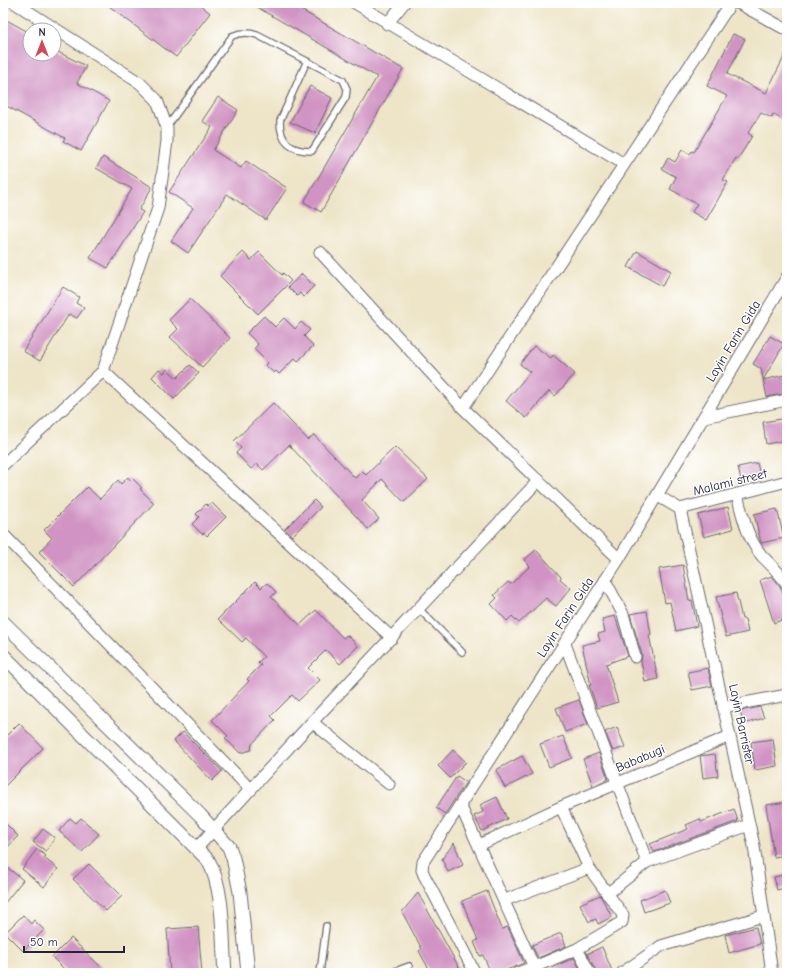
<svg xmlns="http://www.w3.org/2000/svg" width="790" height="976" font-family="'Comic Neue',sans-serif">
<style>
.building{fill:#d093c3}
.lines{fill:none;stroke-linecap:round;stroke-linejoin:round}
.service-casing{stroke:#69666c;stroke-width:8}
.minor-casing{stroke:#69666c;stroke-width:13}
.tertiary-casing{stroke:#69666c;stroke-width:15}
.service{stroke:#fff;stroke-width:5.5}
.minor{stroke:#fff;stroke-width:11}
.tertiary{stroke:#fff;stroke-width:13}
.labels{text-anchor:middle;dominant-baseline:central;stroke-width:3;stroke-linejoin:round;paint-order:stroke}
.street-label{font-size:13px;fill:#22223b;stroke:#fff}
</style>
<rect width="100%" height="100%" fill="#fff"/>
<filter id="ink" filterUnits="userSpaceOnUse"><feTurbulence type="fractalNoise" baseFrequency=".025" numOctaves="2"/><feDisplacementMap in="SourceGraphic" scale="8" xChannelSelector="R" yChannelSelector="G"/><feConvolveMatrix kernelMatrix="1 2 1 2 8 2 1 2 1" color-interpolation-filters="sRGB"/></filter>
<filter id="wash" filterUnits="userSpaceOnUse"><feTurbulence type="fractalNoise" baseFrequency=".012" numOctaves="4" result="noise"/><feDisplacementMap in="SourceGraphic" scale="16" xChannelSelector="R" yChannelSelector="G"/><feGaussianBlur stdDeviation="0.9" result="paint"/><feColorMatrix in="noise" values="0 0 0 0 0 0 0 0 0 0 0 0 0 0 0 0 0 1.4 0 .05"/><feComposite in="paint" operator="in"/></filter>
<g filter="url(#wash)">
<rect width="100%" height="100%" fill="#eee5c8"/>
<g id="blocks">
<path class="building" d="M105,3H198L210,13L176,57Z
M250,3H289L403,69L321,212L304,202L377,77Z
M3,18L30,33V54H54V50L86,66L77,83L109,101L81,151L63,141L65,138L3,104Z
M733,34L745,39L727,74L766,93L787,51V123L773,114L772,118L761,113L748,133L752,136L738,159L736,158L723,180L728,182L706,220L692,212L697,204L670,189L676,177L662,169L668,158L675,162L682,150L690,154L692,151L694,152L727,96L707,86Z
M310,86L332,98L315,133L290,122Z
M218,97L238,110L213,150L241,168L246,161L287,188L266,220L227,194L188,253L171,241L193,208L169,192L212,127L202,121Z
M103,157L152,187L139,210L143,212L108,268L90,258L132,189L96,168Z
M637,251L671,271L662,286L628,267Z
M243,252L251,260L259,252L282,275L283,273L291,281L258,314L220,276Z
M302,274L314,286L303,297L300,293L297,296L288,287Z
M63,287L79,297L76,303L84,308L77,318L69,314L40,361L23,351Z
M190,299L230,338L202,367L170,337L178,329L169,320Z
M264,316L275,327L284,318L295,329L301,322L310,330L304,336L313,346L298,361L295,358L279,374L276,371L274,373L265,365L268,363L254,349L258,344L247,333Z
M770,336L784,344L763,380L785,375L787,393L767,397L761,369L753,364Z
M534,346L551,358L553,355L575,374L555,396L549,391L526,418L506,401L530,372L520,364Z
M190,365L199,373L174,399L152,377L159,369L164,373L167,369L177,378Z
M273,403L308,440L314,435L355,478L362,471L366,475L395,447L428,479L404,502L382,479L362,500L379,519L368,529L289,445L263,470L257,464L251,469L236,453L241,448L234,441Z
M787,418V440L766,444L763,422Z
M757,463L760,475L741,480L738,467Z
M128,477L131,481L133,479L142,488L140,489L154,503L74,587L39,552L52,538L44,530L87,487L100,499L118,480L121,484Z
M314,500L321,507L292,536L285,529Z
M211,502L226,517L207,536L204,533L202,534L192,524L199,517L196,514L206,504L208,506Z
M728,507L733,529L704,537L698,515Z
M777,509L784,538L761,543L754,514Z
M536,550L561,577L560,579L571,588L556,606L546,598L519,623L512,616L507,621L491,604L497,598L494,595L508,582L511,584L530,566L524,560Z
M683,565L689,601L692,600L697,626L676,631L670,602L665,603L659,569Z
M772,576L780,586L785,600L787,599V618L774,623L760,580Z
M255,582L261,588L267,583L276,592L271,597L300,625L316,610L343,638L347,635L358,646L340,664L326,650L308,668L320,680L298,701L292,695L271,716L275,720L252,744L251,750L240,753L225,738L228,736L212,720L249,681L247,679L261,665L258,662L264,657L246,638L242,642L218,619Z
M736,593L742,619H745L748,632L726,637L716,597Z
M647,611L651,635H649L658,679L645,682L641,661L642,655L630,614Z
M615,616L628,656L606,664L618,702L597,708L589,685H591L582,645L600,641L598,634L605,632L602,619Z
M708,668L712,686L692,690L688,672Z
M579,700L588,724L565,732L556,708Z
M760,707L764,718L744,724L740,711Z
M19,723L43,748L3,788V739Z
M617,727L625,747L613,751L605,732Z
M183,732L222,771L212,781L174,741Z
M563,736L572,758L549,767L540,744Z
M773,739L777,766L755,770L751,742Z
M453,750L466,762L450,778L438,766Z
M599,753L608,779L593,786L583,759Z
M715,754L718,776L703,778L700,756Z
M522,756L532,774L505,788L496,770Z
M457,776L466,782L445,814L436,808Z
M497,797L507,819L482,831L474,816L483,812L480,805Z
M787,802V855L774,857L766,805Z
M734,809L738,821L654,852L650,844L688,829L686,825L700,819L701,822Z
M70,818L76,823L81,818L99,834L82,852L59,831Z
M3,821L18,836L3,852Z
M43,829L55,838L46,851L33,842Z
M454,843L463,865L448,872L442,859Z
M37,849L46,856L44,858L58,869L44,887L22,869Z
M3,864L23,880L3,905Z
M89,864L122,896L106,911L73,879Z
M787,874V887L777,890L774,877Z
M665,890L670,903L644,912L640,900Z
M487,891L502,929L508,927L524,963L499,973H491L483,955L480,956L474,942L478,940L462,901Z
M418,893L462,973H431L419,951L422,949L402,912Z
M600,895L612,917L598,924L596,919L589,922L580,904Z
M23,915L31,924L34,920L44,930L23,951L5,933Z
M198,927L202,973H170L167,929Z
M756,927L760,944L729,953L725,935Z
M561,933L566,946L538,958L532,945Z
M71,938L107,973H68L52,957Z
M602,947L613,973H597L587,954Z
M574,958L582,973H553L551,968Z"/>
</g>
</g>
<g filter="url(#ink)">
<use href="#blocks" fill-opacity="0" stroke="#69666c" stroke-width="1"/>
<g class="lines">
<g class="service-casing">
<path id="service" d="M167,127L232,36C241,32 248,32 257,35L343,80L347,89L346,97L312,151C291,151 280,143 280,121L307,61
M419,609L462,652
M320,973L326,926
M390,973L409,966"/>
</g>
<g class="minor-casing">
<path id="minor" d="M15,3L140,83L157,100L167,128V141L158,208L103,371
M355,3L624,164
M738,3L787,30
M387,24L404,3
M320,252L463,408L619,559
M463,408L731,3
M704,417L787,400
M3,465L103,371L392,638
M737,495C743,517 747,538 762,556C771,565 780,573 787,584
M658,496L680,509L754,846L772,973
M680,509L787,481
M3,534L251,790
M605,580L623,614L635,657
M565,644L647,862
M723,707L787,695
M312,722L389,784
M460,805L534,967L577,949L622,922L623,915L589,868L561,807
M479,845L561,807L730,736
M196,849L312,722L539,480
M607,894L647,862L749,825
M505,900L589,868
M577,949L590,973
M475,973L424,875L422,870L423,862L619,559L787,277
M518,973L534,967
M622,973L661,946L763,916"/>
</g>
<g class="tertiary-casing">
<path id="tertiary" d="M3,622L200,815L229,847L233,858L240,892L248,973
M3,655L208,860C225,890 222,939 225,973"/>
</g>
<use href="#service" class="service"/>
<use href="#minor" class="minor"/>
<use href="#tertiary" class="tertiary"/>
</g>
</g>
<g class="labels">
<g class="street-label">
<text transform="translate(733 341) rotate(-59)">Layin Farin Gida</text>
<text transform="translate(730 482) rotate(-14)">Malami street</text>
<text transform="translate(565 617) rotate(-57)">Layin Farin Gida</text>
<text transform="translate(742 724) rotate(78)">Layin Barrister</text>
<text transform="translate(640 758) rotate(-23)">Bababugi</text>
</g>
</g>
<rect width="790" height="976" fill="none" stroke="#fff" stroke-width="16"/>
<g transform="translate(42 42)"><circle r="19" fill="#ffffff" stroke="#a7a7b1"/>
<path d="M0-3L7 15L0 10L-7 15Z" fill="#d1495b"/>
<text y="-6" font-size="11" font-weight="bold" text-anchor="middle" fill="#22223b">N</text>
</g>
<path d="M24 946v6h100v-6" fill="none" stroke="#22223b" stroke-width="2"/>
<text x="30" y="946" font-size="12" fill="#22223b" stroke="#ffffff" stroke-width="3" paint-order="stroke">50 m</text>
</svg>
